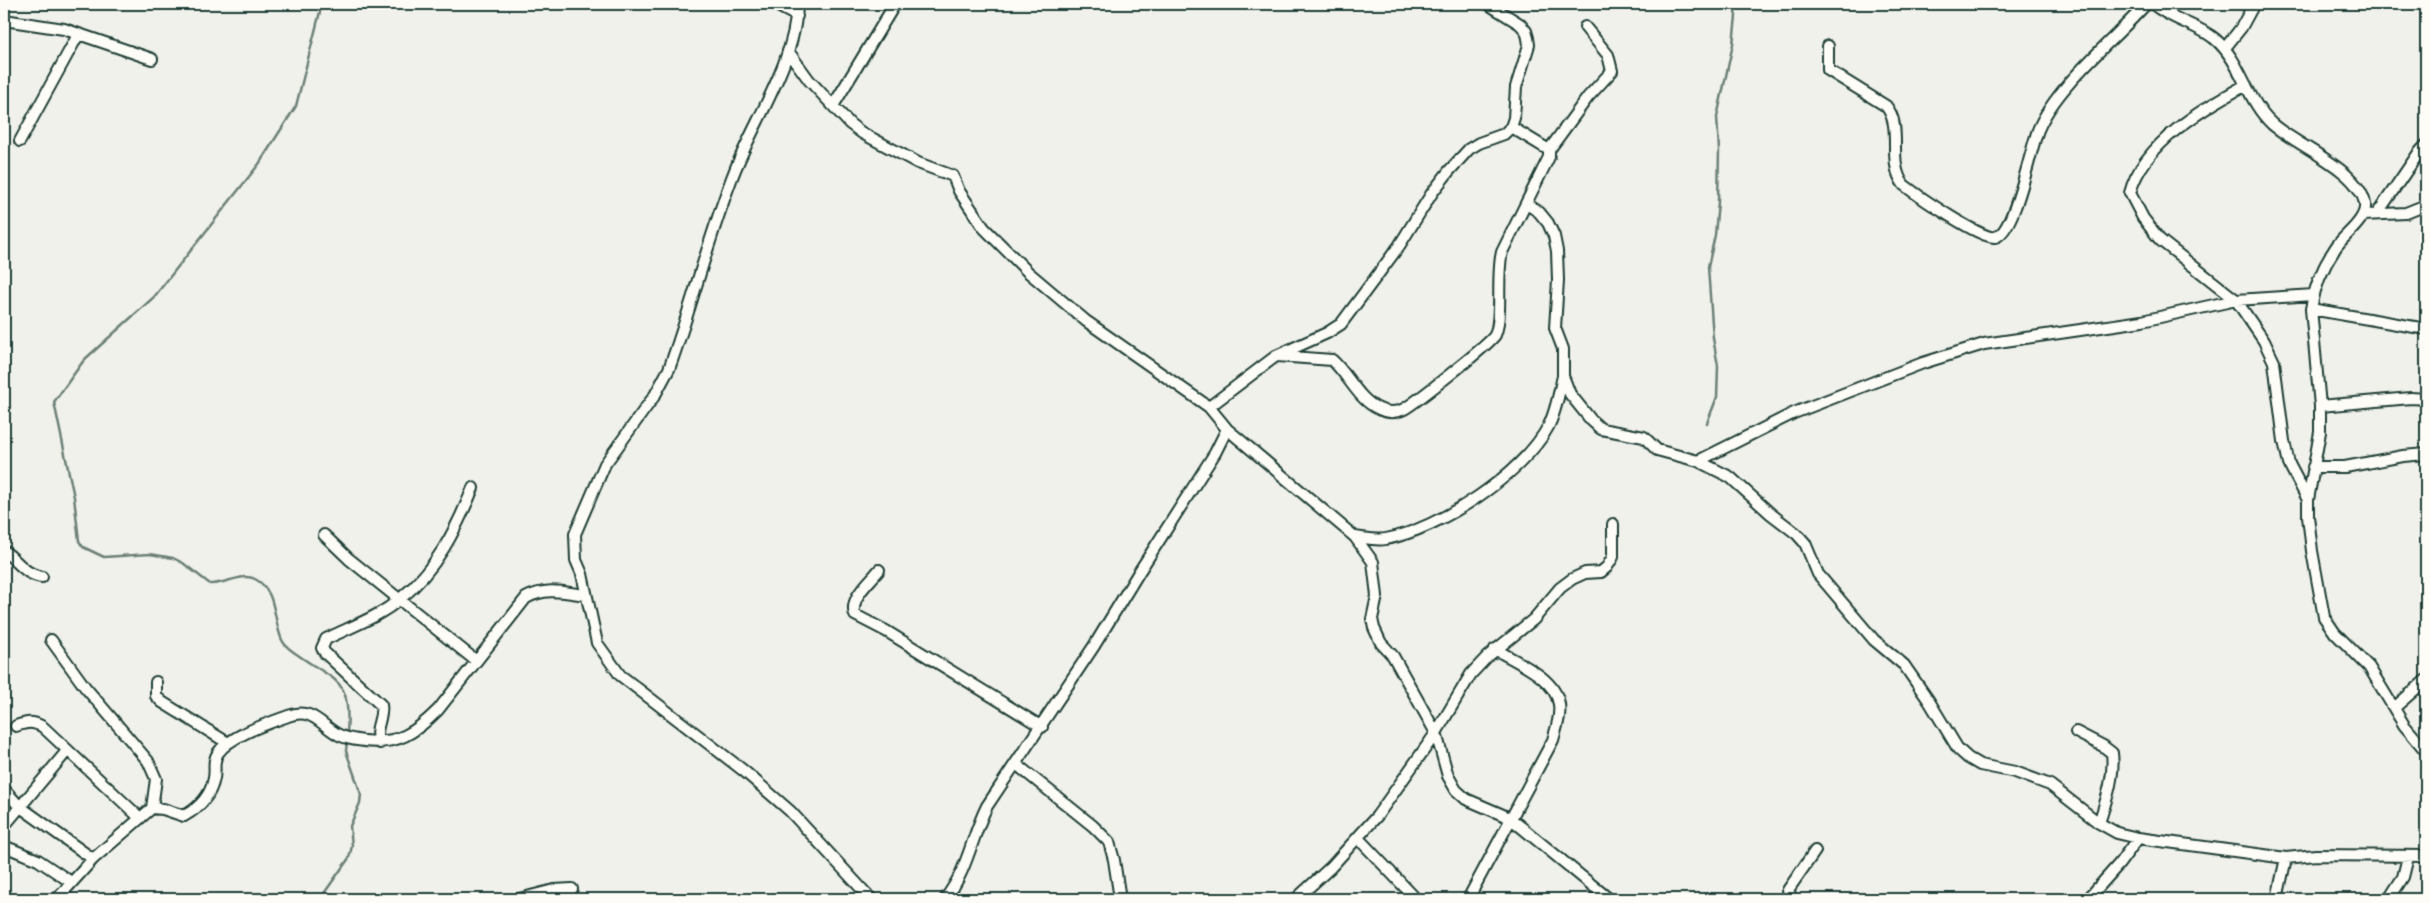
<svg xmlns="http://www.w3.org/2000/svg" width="2430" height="903" font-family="'Indie Flower',sans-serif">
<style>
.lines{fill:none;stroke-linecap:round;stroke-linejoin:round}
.stream{stroke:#6c8077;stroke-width:2.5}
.street-casing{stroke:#1f3d34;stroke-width:14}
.street{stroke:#fdfcf7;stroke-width:10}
</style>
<rect width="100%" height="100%" fill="#f0f1eb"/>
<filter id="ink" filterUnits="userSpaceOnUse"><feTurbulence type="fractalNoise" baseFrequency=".02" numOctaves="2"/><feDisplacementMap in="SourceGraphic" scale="10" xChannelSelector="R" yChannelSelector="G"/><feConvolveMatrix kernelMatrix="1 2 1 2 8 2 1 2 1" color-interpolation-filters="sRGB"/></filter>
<g filter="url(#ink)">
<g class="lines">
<path class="stream" d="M322,4L296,106L259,164L154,297L84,360L54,402L74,497L79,541L83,547L104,557L150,554L173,558L183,563L210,584C224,585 242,572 255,579C277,590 273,621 282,640C285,647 292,651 298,655C338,684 351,677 347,734
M1707,423L1717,397L1718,366L1713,338L1708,267L1715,235L1718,202L1719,150L1717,117L1733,44L1736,16L1733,4
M320,899L349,858L352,846L350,826L360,803L361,794L346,751L347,740"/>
<g class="street-casing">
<path id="street" d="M774,4L797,16
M797,4C796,60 756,118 735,170C709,235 693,303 669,369L655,395L605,464L575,534L576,560L582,574L597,643L620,675L744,771L790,811L871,899
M2153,4C2171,20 2197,24 2215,39C2242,62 2246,100 2272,124C2295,145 2359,169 2365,204C2367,220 2344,235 2336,247C2324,265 2314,288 2311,309L2320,406V432L2308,500V516L2312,551L2324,617L2335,633L2369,667L2404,725L2426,751
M4,20L64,29L152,59
M1828,46V70L1886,106C1904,128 1886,162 1904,185C1917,195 1982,240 1995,237C2015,233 2030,150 2038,130C2056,86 2113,41 2146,4
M2225,48L2241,28L2254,4
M788,51L809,80L850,124L862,133L918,163L953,176L959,191L984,228L1028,272L1086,321L1209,407L1227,429L1355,537L1373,562L1377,596L1372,619L1374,628L1381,643L1393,656L1436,733L1377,816L1331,867L1296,899
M2246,85C2204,108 2143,143 2130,193L2143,218L2160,240L2236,300L2264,341L2274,362L2284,441L2289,464L2308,500
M833,106L895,4
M20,141L78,35
M1549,150L1588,97L1612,71L1608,55L1585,27
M1527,204L1539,212L1548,223L1554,236L1557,251L1558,280L1555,328L1563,349V376L1570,394L1591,420L1601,429L1644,437L1657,450L1698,461L1730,477L1771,514L1797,534L1805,543L1818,574L1874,640L1904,665L1929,701L1958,749L1968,758L1980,765L2015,772L2050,785L2099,823L2117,833L2138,838L2286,858L2316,855L2426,856
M2377,214L2418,154L2426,145
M2363,215L2406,213L2426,205
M2311,309L2426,329
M1277,356L1332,360C1348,374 1358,400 1379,409C1387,413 1396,413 1404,409C1415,403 1491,343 1495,335C1503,317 1496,274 1502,252L1549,157V150L1511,127
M2320,406L2411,398L2426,399
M1209,407L1276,356L1327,333L1341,324L1399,246L1432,193L1449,171L1469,149L1479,143L1504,134L1511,127L1514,118L1516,87L1529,45L1528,38L1526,31L1520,24L1488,4
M1698,461L1794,413L1923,363L1984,344L2142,321L2236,300L2313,295
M2313,467H2345L2403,456L2426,454
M324,535L349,559L475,660
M1355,537C1365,538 1376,541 1386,539C1439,529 1522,475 1548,427C1556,412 1559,393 1563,376
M4,551C17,560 25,575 42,577
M879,570C869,583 849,598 855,615L886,631L1042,727
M51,640L85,687L148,761L156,779L152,808
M156,682V696L162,702L228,743
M2394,708L2426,680
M16,726C27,722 33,721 43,727L139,817
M2076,732L2103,746L2112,753C2115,776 2106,801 2099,823
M380,743C372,729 384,719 381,705L325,653L322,648L326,639C350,627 379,617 400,599C436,570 456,530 473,488
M1016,764L1093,826L1109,842L1114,860L1120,899
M4,789L19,806L93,859
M4,826L67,751
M1358,838L1416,899
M4,846L38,860L71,882
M57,899L93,859L152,808L163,809L184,816C199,808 211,795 214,778C216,768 212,762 218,753C229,736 269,723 288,716C313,707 320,725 339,735C347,739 356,740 364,741C398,745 415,733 438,710L526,598C546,587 563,592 585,595
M519,899L554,890L572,889
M945,899C968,870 971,838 987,806L1094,646L1139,572L1215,453L1227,429
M1468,899L1553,740C1556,729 1561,716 1559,704C1555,677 1516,662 1495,649
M1609,899L1510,818L1466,799L1456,790L1448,776L1436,733L1471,674L1487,657L1534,619L1560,588L1572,579L1585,573L1601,572L1607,567L1613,557V524
M1792,899L1788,890L1815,851
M2088,899L2119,864L2138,838
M2277,899L2286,858
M2389,899L2403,877L2408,857"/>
</g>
<use href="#street" class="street"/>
</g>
</g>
<rect width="2430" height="903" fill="none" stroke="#fdfcf7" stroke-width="20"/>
<rect x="10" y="10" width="2410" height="883" fill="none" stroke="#1f3d34" stroke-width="2" filter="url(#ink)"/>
</svg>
